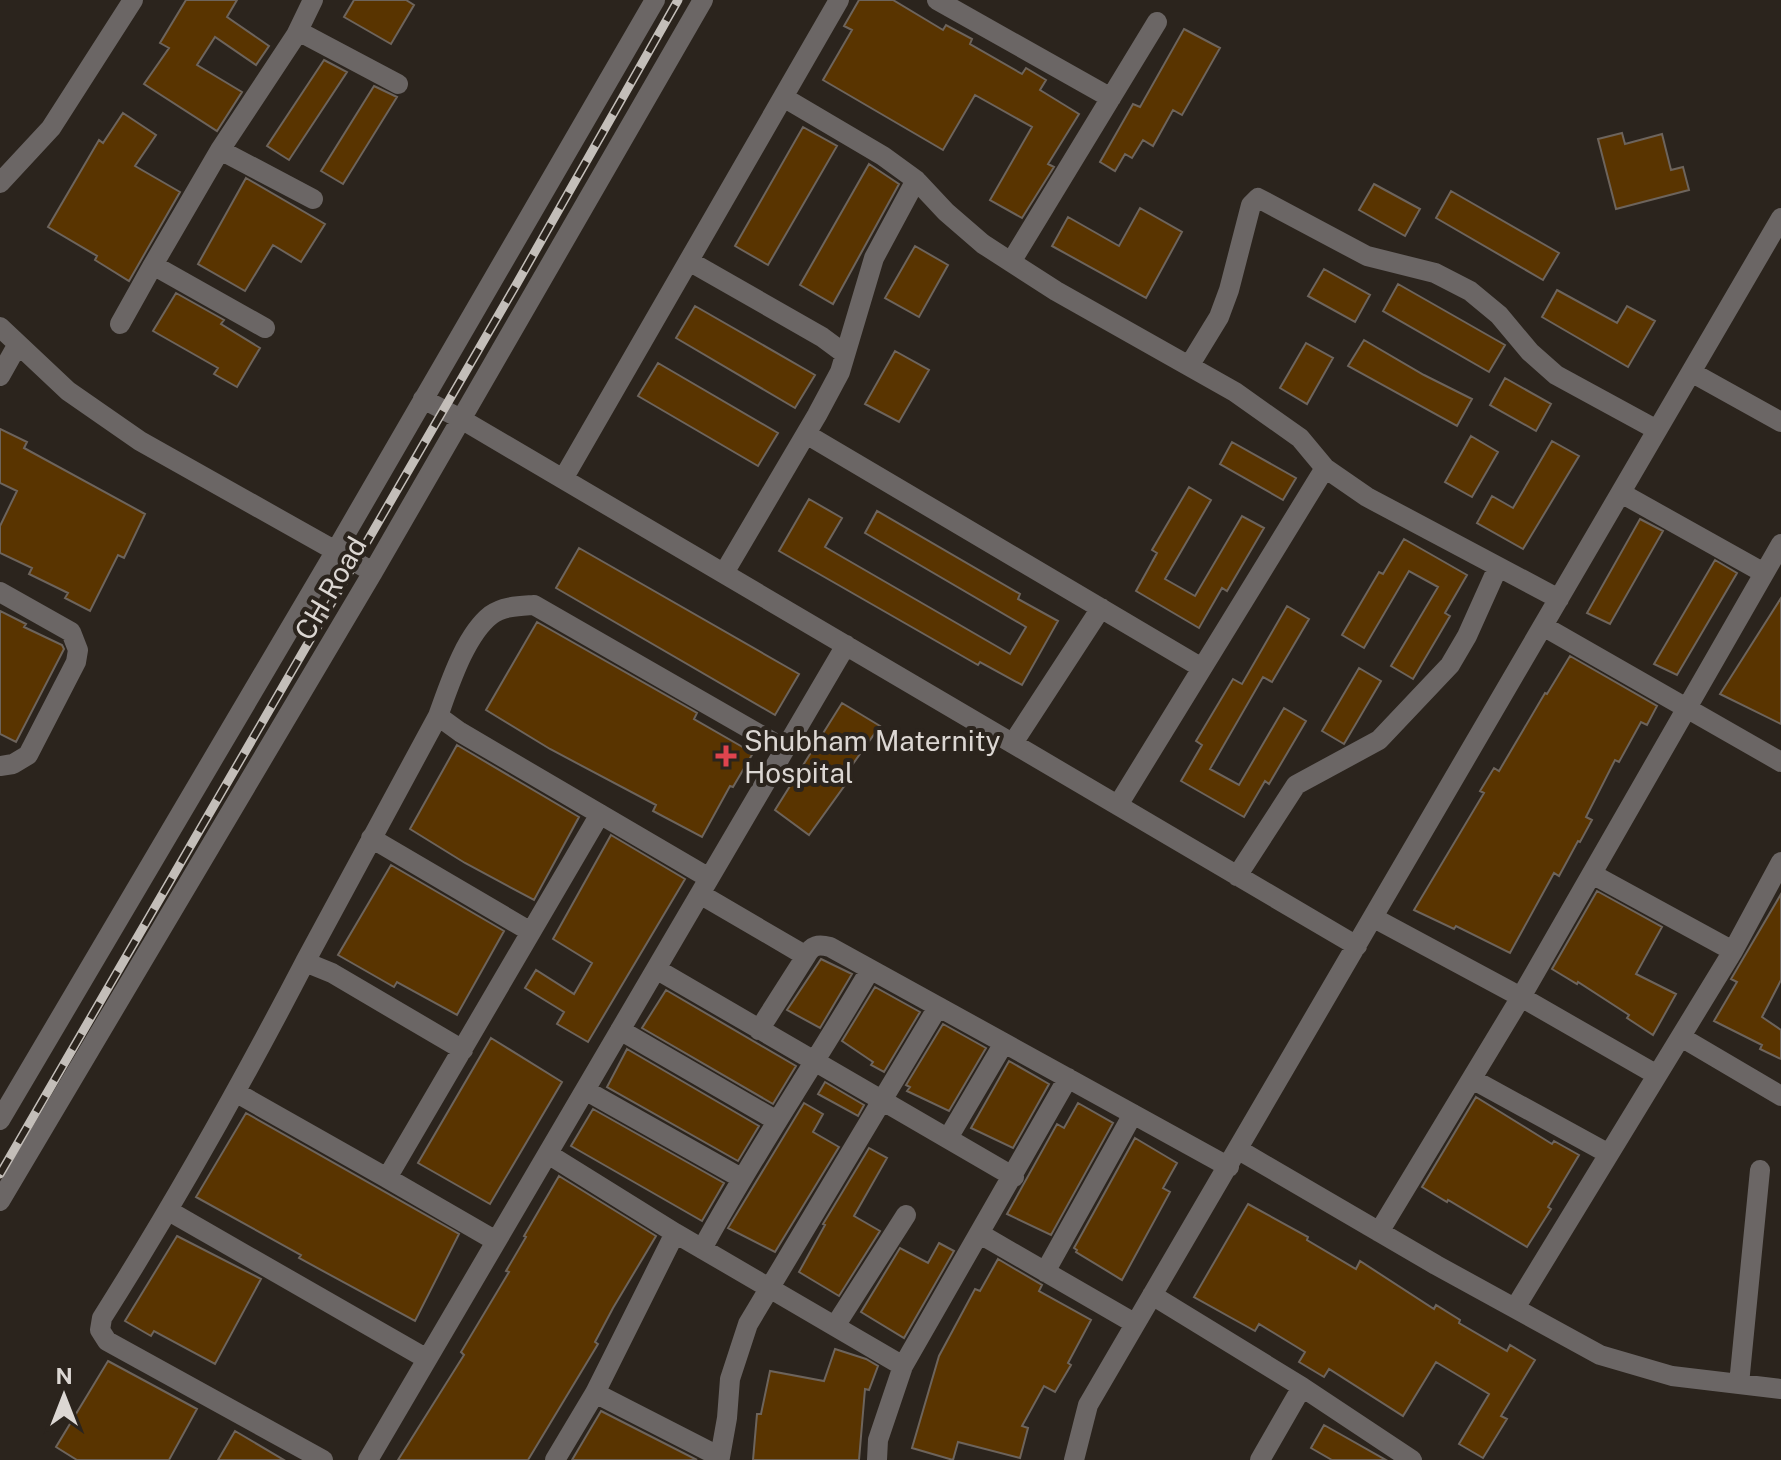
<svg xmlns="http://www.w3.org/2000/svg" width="1781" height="1460" font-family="'Public Sans',sans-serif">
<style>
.building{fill:#593400;stroke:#6d645c;stroke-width:2}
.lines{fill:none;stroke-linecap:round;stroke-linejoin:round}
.minor{stroke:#6b6665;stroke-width:20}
.rail-casing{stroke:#c3beb9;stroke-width:9}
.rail{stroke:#2b241d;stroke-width:6;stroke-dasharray:18;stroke-linecap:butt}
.health-dot{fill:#e0444e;stroke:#2b241d;stroke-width:3}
.labels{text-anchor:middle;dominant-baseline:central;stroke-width:8;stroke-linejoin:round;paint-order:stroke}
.street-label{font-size:28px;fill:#dcd7d3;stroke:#2b241d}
.poi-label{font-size:28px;fill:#dcd7d3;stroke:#2b241d;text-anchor:start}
</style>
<rect width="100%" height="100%" fill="#2b241d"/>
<path class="building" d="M186,0H237L227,17L269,46L256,65L215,37L197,65L242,92L217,131L144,84L169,48L160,43Z
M354,0H406L414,5L391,44L344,17Z
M859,0H893L943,30L946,25L972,39L970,44L1022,74L1026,68L1046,80L1040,90L1079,114L1048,164L1054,167L1022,218L990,200L1032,127L975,95L943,150L823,80L852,30L844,26Z
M1184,29L1220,48L1182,115L1173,110L1153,146L1143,140L1132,158L1125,154L1115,171L1100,162L1133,104L1140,107Z
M324,60L347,72L289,160L267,146Z
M374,86L397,97L343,184L321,171Z
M123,113L156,135L135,166L180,192L129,281L95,260L97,256L48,227L99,140L103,143Z
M803,127L837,146L768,265L735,246Z
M1622,133L1625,144L1662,134L1671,170L1683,167L1689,190L1616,209L1598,139Z
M869,164L899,184L833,304L800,285Z
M246,178L325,224L301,262L273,245L245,291L198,264Z
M1374,184L1420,209L1405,236L1359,210Z
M1451,191L1559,253L1543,280L1436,218Z
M1140,208L1182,232L1146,298L1052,246L1068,217L1119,246Z
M915,246L948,265L919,317L885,298Z
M1324,269L1370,295L1355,322L1308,296Z
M1398,284L1505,345L1489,372L1383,311Z
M1557,290L1617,323L1627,306L1655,321L1628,367L1542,317Z
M176,293L224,320L221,324L260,348L237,387L214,374L218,368L153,331Z
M695,306L815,375L795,408L676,338Z
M1364,340L1424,375L1472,399L1457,426L1348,366Z
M1306,343L1333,358L1307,404L1280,388Z
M895,351L929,370L899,422L865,404Z
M658,363L778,433L758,466L638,396Z
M1505,378L1551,404L1536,431L1490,405Z
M0,429L27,442L24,448L145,514L124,558L118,555L90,611L65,598L68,593L29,574L32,568L0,553V526L17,491L0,483Z
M1471,436L1498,452L1472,497L1445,482Z
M1552,441L1579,456L1523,549L1477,523L1492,496L1513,508Z
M1232,442L1296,478L1283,500L1220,464Z
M1189,487L1211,500L1165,579L1195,596L1242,516L1264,528L1227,591L1222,588L1199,628L1136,591L1157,553L1152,550Z
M809,499L842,518L825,547L1010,654L1026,627L865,533L877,511L1020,594L1018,599L1058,621L1022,685L980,662L978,665L779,551Z
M1640,519L1663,531L1610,624L1587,613Z
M1404,539L1467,575L1445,613L1450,616L1413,679L1391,666L1438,587L1409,571L1364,648L1342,635L1379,572L1383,574Z
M579,548L799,674L775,715L556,588Z
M1715,560L1737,573L1677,675L1654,664Z
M1781,598V724L1720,694Z
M1287,606L1309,619L1272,682L1263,677L1210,769L1239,785L1284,708L1306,721L1269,784L1265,781L1244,817L1181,781L1202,745L1196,741L1233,679L1242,684Z
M0,611L26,624L24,627L62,645L64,649L16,742L0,734Z
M537,622L697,713L694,719L753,753L733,787L730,786L702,837L653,811L656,805L550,749L486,710Z
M1570,656L1657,706L1647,725L1641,722L1619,762L1615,760L1586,817L1592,820L1580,842L1578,841L1559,876L1554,873L1510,953L1456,926L1454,929L1414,910L1484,793L1480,791L1494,768L1499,771L1545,693L1547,694Z
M1359,668L1381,681L1344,744L1322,731Z
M842,703L880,726L840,782L845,785L809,835L775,810Z
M457,745L579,817L534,900L465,863L410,829Z
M611,835L685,879L588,1042L557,1024L564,1012L525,988L536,970L574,994L592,963L553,939Z
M391,865L504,931L457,1015L397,982L394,987L338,955Z
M1597,891L1662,927L1636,974L1676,994L1653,1035L1627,1018L1629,1015L1578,982L1577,984L1552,969Z
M1781,894V980L1762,1017L1781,1030V1059L1760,1049L1762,1045L1714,1021L1737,982L1731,979Z
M821,959L852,974L820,1028L787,1010Z
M875,987L920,1012L884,1072L871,1065L873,1062L842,1041Z
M666,990L796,1066L773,1104L642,1028Z
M943,1024L986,1048L949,1111L907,1091L910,1087L906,1085Z
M491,1038L562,1082L490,1204L418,1163Z
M627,1049L759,1126L738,1161L607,1087Z
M1009,1061L1049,1084L1013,1148L971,1128Z
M825,1082L864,1105L858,1116L818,1094Z
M1476,1097L1552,1144L1554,1141L1579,1155L1548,1207L1551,1209L1527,1247L1448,1200L1447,1202L1422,1187Z
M804,1103L823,1114L813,1132L839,1147L775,1252L728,1228Z
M1078,1103L1113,1123L1051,1235L1007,1214L1057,1124L1064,1128Z
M593,1109L724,1183L702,1221L571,1146Z
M246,1113L459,1234L415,1321L299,1258L301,1255L196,1197Z
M1135,1138L1177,1163L1163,1188L1170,1192L1122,1280L1076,1252L1077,1250L1074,1248Z
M869,1148L887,1158L854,1216L880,1231L839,1296L799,1272L825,1225L823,1224Z
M559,1176L656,1236L613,1308L595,1342L598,1344L528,1460H398L464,1355L461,1352L509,1272L506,1271L526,1237L524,1236Z
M1248,1204L1308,1237L1307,1240L1356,1269L1360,1261L1434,1309L1436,1305L1460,1320L1459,1323L1507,1351L1510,1345L1535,1360L1501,1416L1507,1419L1483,1458L1459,1444L1489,1394L1436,1362L1403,1416L1329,1369L1324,1377L1299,1362L1305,1352L1259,1324L1255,1331L1194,1297Z
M177,1236L261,1279L215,1364L154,1331L151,1336L125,1321Z
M939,1243L954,1251L904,1338L861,1312L900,1248L928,1263Z
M998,1259L1042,1285L1039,1291L1091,1320L1068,1363L1071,1365L1055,1392L1044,1386L1022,1426L1028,1428L1020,1458L958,1442L953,1460L912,1448L939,1356L975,1289L980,1291Z
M835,1349L866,1359L878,1366L869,1390L865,1389L859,1460H753L757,1414H761L770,1371L824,1381Z
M108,1361L197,1409L169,1460H77L56,1447Z
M601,1411L697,1460H572Z
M1324,1425L1386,1460H1332L1311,1448Z
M235,1431L284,1460H218Z"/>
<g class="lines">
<path class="minor" d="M937,0L1111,98
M298,31L398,84
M783,97L883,156L916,180L946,212L983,244L1056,291L1235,392L1300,438L1325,468L1367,497L1559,599
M220,150L313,199
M0,183L51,128L133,0
M689,261L822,337L845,354
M1011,262L1157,22
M120,324L153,265
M0,327L68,391L140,441L373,572
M265,328L153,265L220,150L296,35L313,0
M1189,366L1219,317L1229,290L1251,205L1258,198L1367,256L1435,273L1470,291L1499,315L1530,352L1556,375L1657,430
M1691,372L1781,422
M0,376L18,344
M423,399L461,419L1357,946
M806,434L1202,668
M563,479L839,0
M1621,493L1764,573
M724,573L817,415L840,372L874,258L916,180
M0,592L71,632L78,650L76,662L28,755L13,764L0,766
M1543,626L1781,762
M1013,743L1101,608
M1118,805L1325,468
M371,838L531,932L600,814
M1592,874L1733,951L1781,862
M1237,876L1296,785L1379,740L1450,665L1467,636L1498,567
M709,878L460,732L438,716C449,686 465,635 491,615C503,606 520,606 534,605L785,749
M700,894L806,956L759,1030
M1374,918L1521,997L1379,1232
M806,956C812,945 818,944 830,947L1229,1167
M305,962L438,716
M656,969L1014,1177
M620,1030L777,1121
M1681,1037L1781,1096
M1657,1075L1521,997L1781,544
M1472,1079L1609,1154
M585,1090L741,1178
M237,1093L387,1178L531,932
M0,1120L335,552L655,0
M948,1138L1004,1043
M1239,1150L1436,1265L1600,1355L1672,1376L1781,1389
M548,1154L675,1233L595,1393L555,1460
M387,1178L496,1241
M0,1201L373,572L703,0
M169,1211L427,1359
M675,1233L903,1366
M980,1234L1134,1323
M702,1249C754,1153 815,1064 870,970
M1045,1272L1133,1114
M1152,1295L1302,1387L1412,1460
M1515,1308L1733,951
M835,1326L906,1215
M1739,1384L1760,1170
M595,1393L720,1457L718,1460
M720,1457L727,1418L730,1379L748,1324L938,1007
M323,1460L107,1341L100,1330L102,1318C176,1201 241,1085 305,962L332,973L463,1050
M368,1460L846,645
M877,1460L878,1440L903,1366L1068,1078
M1074,1460L1088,1405L1781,218
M1260,1460L1302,1387"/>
<g class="rail-casing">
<path id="rail" d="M0,1174L516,285L678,0"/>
</g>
<use href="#rail" class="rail"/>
</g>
<path class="health-dot" d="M722 744h8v8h8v8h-8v8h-8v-8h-8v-8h8z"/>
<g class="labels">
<g class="street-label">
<text transform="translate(330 588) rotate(-60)">CH Road</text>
</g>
<g class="poi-label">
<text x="744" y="740">Shubham Maternity<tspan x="744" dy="32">Hospital</tspan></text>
</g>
</g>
<g transform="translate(64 1396)" stroke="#2b241d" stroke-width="6" paint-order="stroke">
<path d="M0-6L14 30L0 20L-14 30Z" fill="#dcd7d3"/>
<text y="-12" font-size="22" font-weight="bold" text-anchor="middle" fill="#dcd7d3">N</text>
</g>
</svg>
